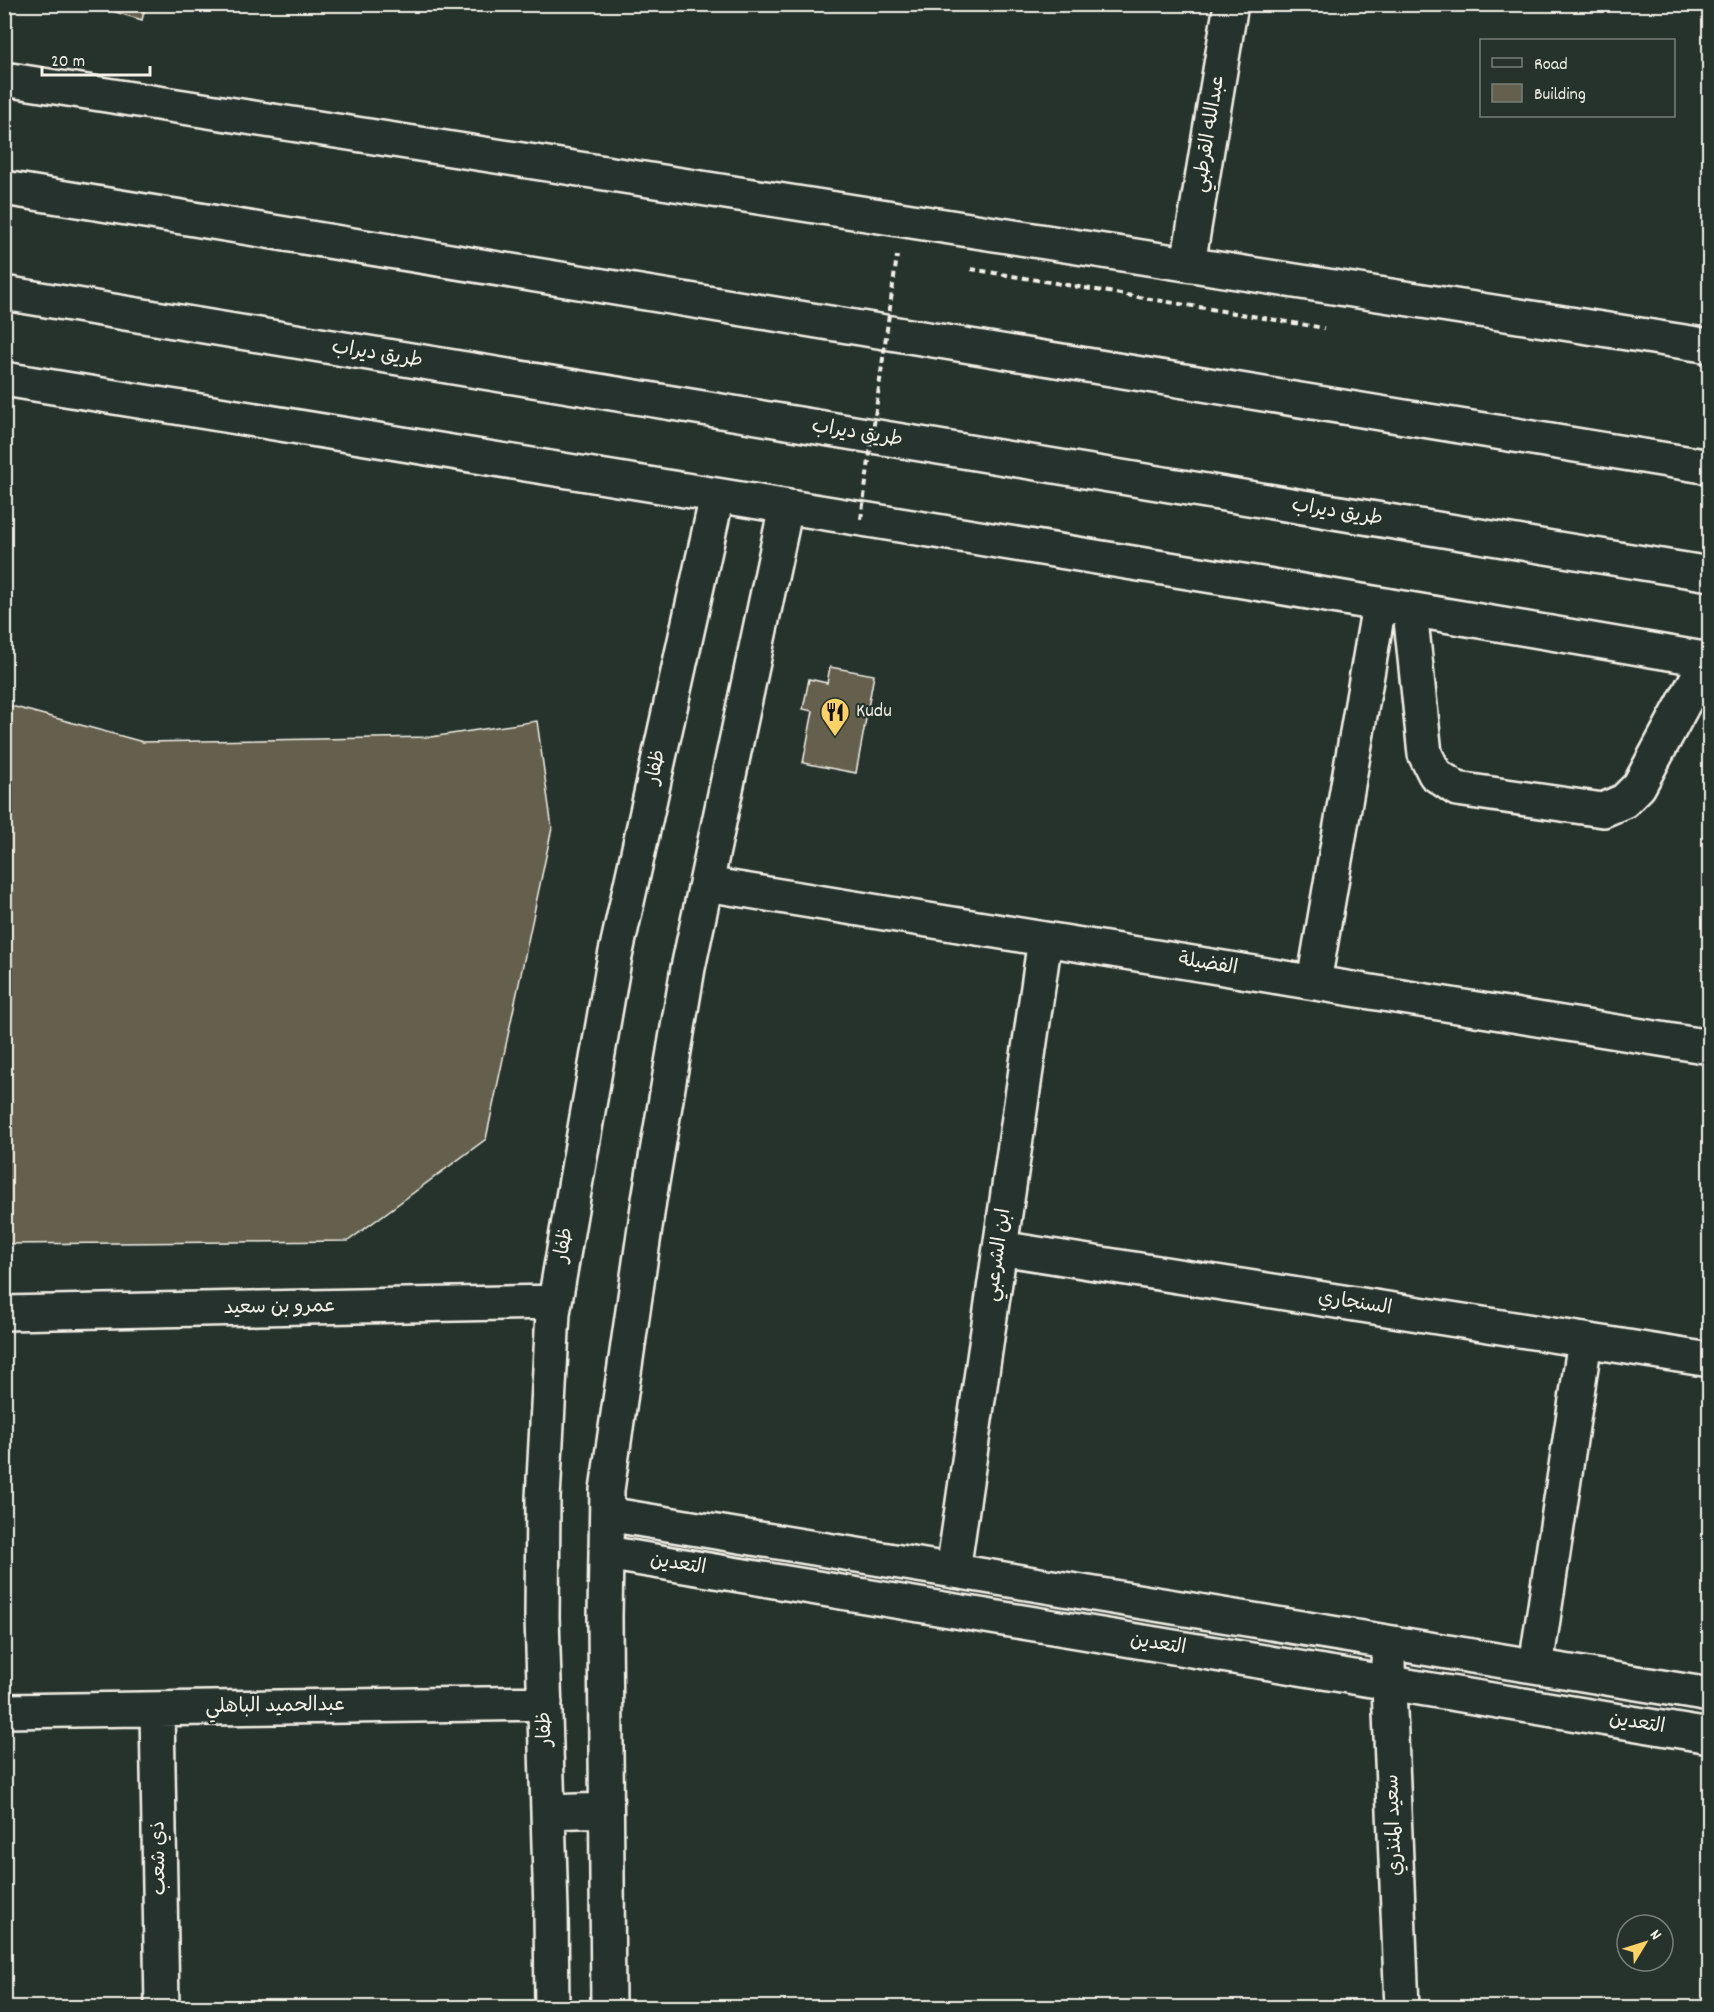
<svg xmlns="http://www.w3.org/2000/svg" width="1714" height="2012" font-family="Dekko,'Playpen Sans Arabic',sans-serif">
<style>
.building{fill:#65604e;stroke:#f4f1e8;stroke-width:1.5}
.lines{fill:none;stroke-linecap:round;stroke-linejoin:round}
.minor-casing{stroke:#f4f1e8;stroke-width:38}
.major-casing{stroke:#f4f1e8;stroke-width:38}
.highway-casing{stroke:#f4f1e8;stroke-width:38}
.path{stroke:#f4f1e8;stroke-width:4;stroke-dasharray:6 4.5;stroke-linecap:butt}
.minor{stroke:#26332d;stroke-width:33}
.major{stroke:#26332d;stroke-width:33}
.highway{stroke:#26332d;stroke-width:33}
.path-bridge{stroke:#f4f1e8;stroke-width:4;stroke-dasharray:6 4.5;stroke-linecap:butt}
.labels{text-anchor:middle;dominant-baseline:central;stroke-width:4.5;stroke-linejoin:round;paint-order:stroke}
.street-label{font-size:20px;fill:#f4f1e8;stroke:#26332d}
.poi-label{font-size:20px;fill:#f4f1e8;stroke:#26332d;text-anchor:start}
</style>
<rect width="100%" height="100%" fill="#26332d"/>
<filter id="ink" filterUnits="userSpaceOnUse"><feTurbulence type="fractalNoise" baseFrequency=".0167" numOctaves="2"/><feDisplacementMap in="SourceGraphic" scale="12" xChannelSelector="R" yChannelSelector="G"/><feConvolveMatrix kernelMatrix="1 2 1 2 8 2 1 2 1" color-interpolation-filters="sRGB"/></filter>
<g filter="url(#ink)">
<path class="building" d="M89,4H146L142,20Z
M830,667L874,675L856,773L803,763L813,711L803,709L809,679L827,683Z
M4,704L143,742L431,737L537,721L552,828L486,1139L348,1241L4,1244Z"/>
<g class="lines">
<g class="minor-casing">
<path id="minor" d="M1188,264L1231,4
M1410,610L1425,754L1435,774L1457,789L1603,810L1624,801L1639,786L1707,660
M706,884L1710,1047
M1314,982L1379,605
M1000,1248L1710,1360
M4,1313L555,1302
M607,1514L1710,1695
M606,1553L1710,1736
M953,1571L1045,939
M1388,1662L1402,2008
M1536,1666L1585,1340
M157,1709L162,2008
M4,1711L545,1703
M548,1812L606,1810
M552,2008L551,1910L542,1617L543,1498L553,1313L614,961L717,496
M608,2008L605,1617L607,1490L649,1200L688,968L786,507"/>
</g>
<g class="major-casing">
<path id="major" d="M4,79L1710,346
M4,379L1243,581L1710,660"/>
</g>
<g class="highway-casing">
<path id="highway" d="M4,188L1710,467
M4,293L1710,574"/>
</g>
<path class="path" d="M971,269L1324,328"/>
<use href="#minor" class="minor"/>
<use href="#major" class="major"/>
<use href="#highway" class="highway"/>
<path class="path-bridge" d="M861,519L897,256"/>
</g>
</g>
<defs>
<g id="restaurant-pin" transform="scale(1.5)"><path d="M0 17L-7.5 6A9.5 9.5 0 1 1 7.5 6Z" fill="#ffd166" stroke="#26332d"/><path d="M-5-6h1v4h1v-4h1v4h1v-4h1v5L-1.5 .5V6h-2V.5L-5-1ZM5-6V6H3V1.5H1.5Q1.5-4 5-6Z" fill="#111"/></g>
</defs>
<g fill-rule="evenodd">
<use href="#restaurant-pin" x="835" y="712"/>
</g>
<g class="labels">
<g class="street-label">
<text transform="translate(1210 134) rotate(-81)">عبدالله القرطبي</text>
<text transform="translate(377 355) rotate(9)">طريق ديراب</text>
<text transform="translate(857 434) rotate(9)">طريق ديراب</text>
<text transform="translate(1337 513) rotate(9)">طريق ديراب</text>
<text transform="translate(657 767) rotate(-78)">ظفار</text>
<text transform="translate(1208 965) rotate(9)">الفضيلة</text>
<text transform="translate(565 1245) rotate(-80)">ظفار</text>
<text transform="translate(999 1255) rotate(-82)">ابن الشرعبي</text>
<text transform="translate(1355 1304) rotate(9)">السنجاري</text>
<text transform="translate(280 1308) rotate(-1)">عمرو بن سعيد</text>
<text transform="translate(678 1565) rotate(9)">التعدين</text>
<text transform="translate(1158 1645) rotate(9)">التعدين</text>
<text transform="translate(275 1707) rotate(-1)">عبدالحميد الباهلي</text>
<text transform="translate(1637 1724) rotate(9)">التعدين</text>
<text transform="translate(546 1729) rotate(-92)">ظفار</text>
<text transform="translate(1395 1825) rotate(-92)">سعيد المنذري</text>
<text transform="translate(160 1858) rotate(-91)">ذي شعب</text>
</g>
<g class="poi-label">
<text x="856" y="712">Kudu</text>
</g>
</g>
<rect width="1714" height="2012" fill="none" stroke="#26332d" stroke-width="24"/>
<rect x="12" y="12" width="1690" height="1988" fill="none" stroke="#f4f1e8" stroke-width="2" filter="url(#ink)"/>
<rect x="1480" y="39" width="195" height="78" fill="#26332d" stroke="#787f78" stroke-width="1.5"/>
<rect x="1492" y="58" width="30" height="9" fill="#26332d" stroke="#787f78" stroke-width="1.5"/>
<text x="1534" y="69" font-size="18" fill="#f4f1e8">Road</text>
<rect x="1492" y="84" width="30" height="18" fill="#65604e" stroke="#787f78" stroke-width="1.5"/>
<text x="1534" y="99" font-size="18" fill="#f4f1e8">Building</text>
<g transform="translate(1645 1943) rotate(52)"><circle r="28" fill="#26332d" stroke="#787f78" stroke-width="1.5"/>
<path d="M0-4.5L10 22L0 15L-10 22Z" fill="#ffd166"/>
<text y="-9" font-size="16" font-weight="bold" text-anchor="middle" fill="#f4f1e8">N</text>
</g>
<path d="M42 66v9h108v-9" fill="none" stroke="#f4f1e8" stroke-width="3"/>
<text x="51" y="66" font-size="18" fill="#f4f1e8" stroke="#26332d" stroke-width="4.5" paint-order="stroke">20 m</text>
</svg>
